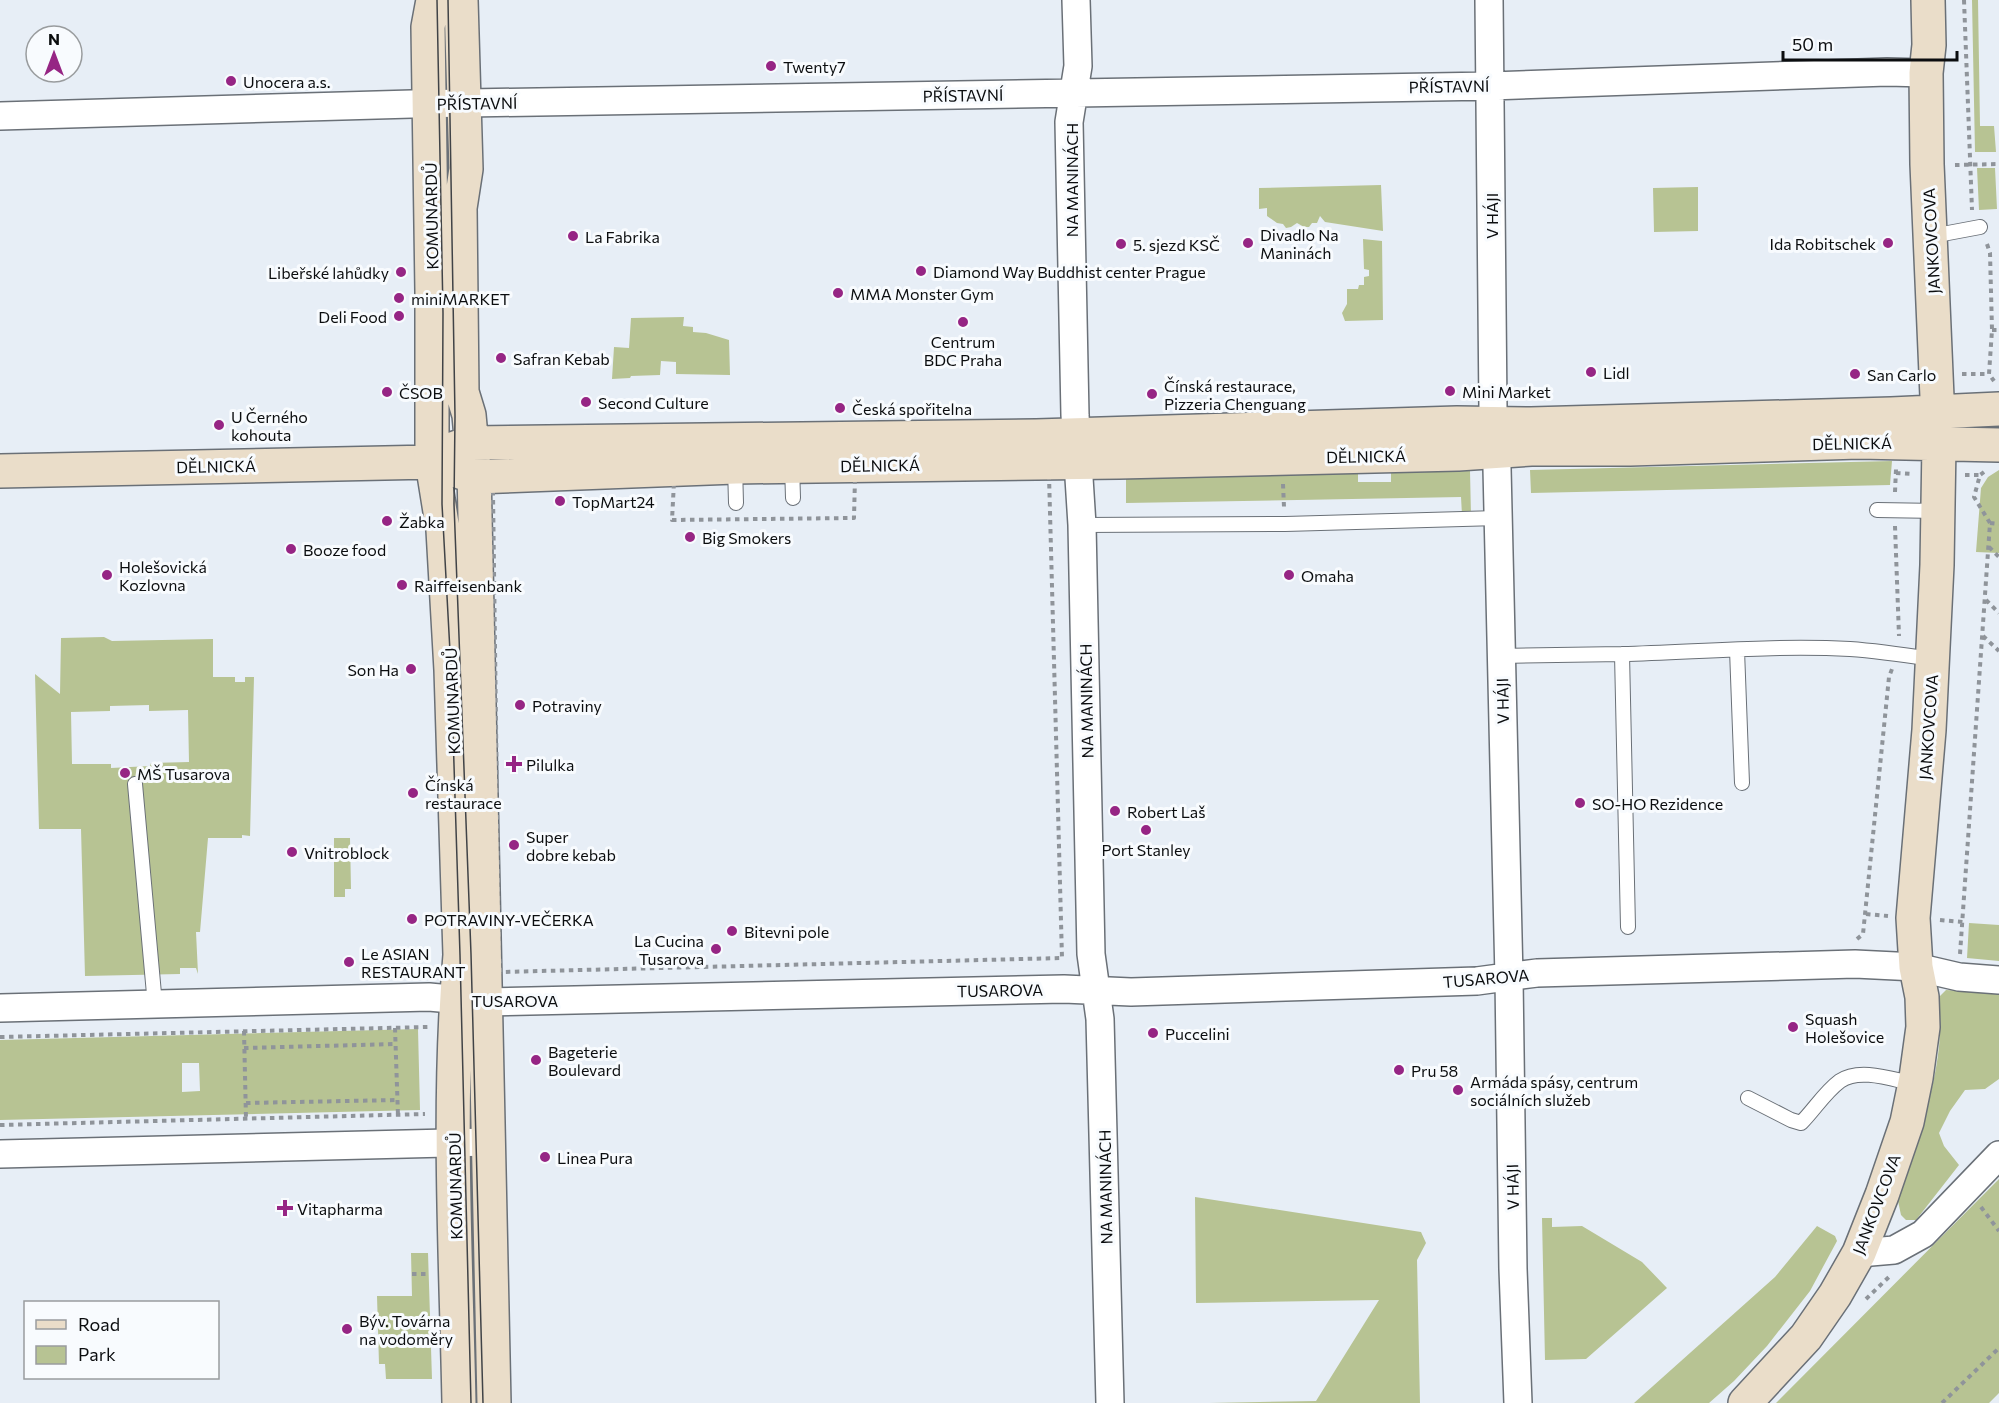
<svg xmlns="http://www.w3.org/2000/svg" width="1999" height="1403" font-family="Commissioner,sans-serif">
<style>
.green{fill:#b7c393;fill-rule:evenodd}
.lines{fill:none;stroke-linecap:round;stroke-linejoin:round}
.lane-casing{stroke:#6a7077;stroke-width:16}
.street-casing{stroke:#6a7077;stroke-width:30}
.secondary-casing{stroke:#6a7077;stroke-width:36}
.path{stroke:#8f949a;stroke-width:4;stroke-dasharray:4.5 4.5;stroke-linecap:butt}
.lane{stroke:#fff;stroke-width:14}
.street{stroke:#fff;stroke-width:27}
.secondary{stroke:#eaddc9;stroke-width:33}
.tram{stroke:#404347;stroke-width:1.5}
.poi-dot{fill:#962584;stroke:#f8fbfe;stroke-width:2}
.labels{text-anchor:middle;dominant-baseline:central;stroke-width:6;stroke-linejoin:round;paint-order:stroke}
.poi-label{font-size:16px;fill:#0b0d0f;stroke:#f8fbfe;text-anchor:start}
.street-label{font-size:16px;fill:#0b0d0f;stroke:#f8fbfe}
</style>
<rect width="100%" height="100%" fill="#e7eef6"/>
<path class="green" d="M1972,0H1978L1980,126H1994L1996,152H1975Z
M1977,168H1995L1997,209L1979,210Z
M1381,185L1383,231L1325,222L1320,216L1317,223H1312L1309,227H1304L1297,223L1291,227L1286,228L1283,224L1277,223L1267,216V208L1259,209V188Z
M1698,187V231L1654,232L1653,188Z
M1363,239L1382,241L1383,320L1345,321L1342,313L1347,304V289H1358L1359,285H1364V277L1369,276V270L1364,269Z
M684,317L683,326L693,327V332L706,333L729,340L730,375L676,374V362L661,361L660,375L631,376L630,378L612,379L614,347L629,348L631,318Z
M1892,461L1890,485L1531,493L1530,470Z
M1999,470V553L1976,552L1981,488L1988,477Z
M1470,471L1471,515H1462L1461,497L1126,503V478L1358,473V482H1391V473Z
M104,637L112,641L213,639V677H235V682H245V677H254L250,836L242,835V838H208L200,932H196L198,974L196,968H180V974L85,976L81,829H39L35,674L60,694L61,638ZM149,705V711L188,710L189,762L151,763L150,766L111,768V764H72L71,712L110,711V706Z
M334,838H350L351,889H345V897H334Z
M1969,923L1999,925V961L1967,958Z
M1946,990L1999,993V1079L1985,1089L1965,1090L1950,1111L1939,1133L1944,1146L1959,1165L1916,1220H1906L1901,1215L1898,1201C1916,1143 1949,1059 1938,998Z
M418,1029L420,1110L0,1120V1040ZM182,1063H199L200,1091L182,1092Z
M1999,1179V1393L1989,1403H1776Z
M1195,1197L1421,1232L1426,1243L1417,1260L1420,1403H1209L1316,1401L1379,1300L1196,1303Z
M1552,1218V1227L1582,1226L1642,1262L1667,1288L1586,1359L1545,1360L1542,1218Z
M1817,1226L1835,1236L1837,1241L1810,1291L1767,1346L1734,1381L1709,1403H1634L1775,1277Z
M411,1253H428L432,1379H386L385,1364H379L377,1296H412Z"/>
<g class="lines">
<g class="lane-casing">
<path id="lane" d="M1932,236L1980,227
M792,465L793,498
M735,466L736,503
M1877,510L1939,511
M1082,525L1285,524L1498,518
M1737,650L1742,783
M1622,654C1697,652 1775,645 1850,649C1878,651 1905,655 1932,659
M1501,656L1622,654L1628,927
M135,784L155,1005
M1748,1098L1791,1120L1801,1123C1814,1110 1825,1092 1840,1081C1860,1067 1894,1080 1915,1084"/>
</g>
<g class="street-casing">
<path id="street" d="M1076,0L1078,66L1069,122L1075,415L1082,525L1091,954L1100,1019L1110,1403
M1489,0L1493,409L1497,468L1509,978L1513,1269L1518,1403
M0,116L412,104L1491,86L1887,72L1926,73
M0,1008L429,997L484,1002L1064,989L1131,992L1477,981L1537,973L1855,964L1916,967L1959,977L1999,980
M0,1154L488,1142
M1859,1253L1894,1250L1923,1234L1999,1155"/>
</g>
<g class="secondary-casing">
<path id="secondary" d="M433,0L428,27L432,292V462L443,530L451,670L460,955C447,1104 456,1254 459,1403
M461,0L466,169L460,208L462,392L469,415L474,470L494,1403
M432,462C444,451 456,447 472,443L1036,436L1457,423L1531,424L1891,414L1999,409
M0,471L432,462L474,477L735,467L1119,462L1458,454L1531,449H1630L1859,442L1999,445
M1745,1403L1806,1337L1835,1295L1859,1253L1882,1195L1907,1122L1916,1078L1923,1027L1922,997L1916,967L1913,918L1929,730L1937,565L1939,444L1927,164L1926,73L1929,45L1928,0"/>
</g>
<path class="path" d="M1964,0L1972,210
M1955,165L1999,164
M1987,244L1990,253L1992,330L1989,374L1994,381
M1992,330H1999
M1962,374H1989
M1898,375H1910
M1896,473L1913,474
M1049,475L1062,958L501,972L499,954L493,492L497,487L674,482L672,520L854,518L855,478Z
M1965,475H1980
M1283,484L1284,507
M1895,492L1896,469
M1990,523L1999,524
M1895,526L1899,636
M1989,547L1999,557
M1986,600L1999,613
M1983,636L1999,651
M1866,914L1888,916
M1940,920L1963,922
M1857,939L1863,934L1889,677L1892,669
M1960,954L1990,523L1974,497L1980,475L1984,472
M395,1028L398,1116
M244,1031L246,1119
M0,1037L428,1027
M244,1048L396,1044
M246,1103L397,1100
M0,1125L425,1114
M1981,1207L1999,1231
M412,1274H428
M1866,1299L1891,1275
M1942,1403L1999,1348"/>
<use href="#lane" class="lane"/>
<use href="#street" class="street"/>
<use href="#secondary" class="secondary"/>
<path class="tram" d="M437,0L443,313L442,504L451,670L460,955L471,1403
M448,0L455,416L454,504L471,954L483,1403"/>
</g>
<g class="poi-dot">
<circle cx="771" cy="66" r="6"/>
<circle cx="231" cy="81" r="6"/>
<circle cx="573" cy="236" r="6"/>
<circle cx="1248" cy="243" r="6"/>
<circle cx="1888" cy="243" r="6"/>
<circle cx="1121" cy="244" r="6"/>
<circle cx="921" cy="271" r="6"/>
<circle cx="401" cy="272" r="6"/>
<circle cx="838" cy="293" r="6"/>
<circle cx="399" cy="298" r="6"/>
<circle cx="399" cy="316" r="6"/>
<circle cx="963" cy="322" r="6"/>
<circle cx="501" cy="358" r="6"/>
<circle cx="1591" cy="372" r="6"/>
<circle cx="1855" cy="374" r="6"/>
<circle cx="1450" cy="391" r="6"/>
<circle cx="387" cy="392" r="6"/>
<circle cx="1152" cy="394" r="6"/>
<circle cx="586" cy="402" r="6"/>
<circle cx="840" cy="408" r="6"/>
<circle cx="219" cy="425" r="6"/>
<circle cx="560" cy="501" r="6"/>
<circle cx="387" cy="521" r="6"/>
<circle cx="690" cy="537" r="6"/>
<circle cx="291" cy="549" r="6"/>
<circle cx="107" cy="575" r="6"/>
<circle cx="1289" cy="575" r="6"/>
<circle cx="402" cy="585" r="6"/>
<circle cx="411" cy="669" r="6"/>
<circle cx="520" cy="705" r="6"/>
<path d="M511 755h6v6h6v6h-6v6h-6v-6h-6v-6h6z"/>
<circle cx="125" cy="773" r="6"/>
<circle cx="413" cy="793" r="6"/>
<circle cx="1580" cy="803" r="6"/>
<circle cx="1115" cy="811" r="6"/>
<circle cx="1146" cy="830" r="6"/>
<circle cx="514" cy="845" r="6"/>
<circle cx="292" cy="852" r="6"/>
<circle cx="412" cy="919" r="6"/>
<circle cx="732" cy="931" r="6"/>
<circle cx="716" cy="949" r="6"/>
<circle cx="349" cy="962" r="6"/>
<circle cx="1793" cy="1027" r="6"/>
<circle cx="1153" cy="1033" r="6"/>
<circle cx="536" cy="1060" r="6"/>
<circle cx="1399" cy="1070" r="6"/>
<circle cx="1458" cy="1090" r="6"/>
<circle cx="545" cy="1157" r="6"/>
<path d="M282 1199h6v6h6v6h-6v6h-6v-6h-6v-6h6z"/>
<circle cx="347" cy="1329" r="6"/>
</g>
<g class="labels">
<g class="poi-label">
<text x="783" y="66">Twenty7</text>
<text x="243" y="81">Unocera a.s.</text>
<text x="1260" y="234">Divadlo Na<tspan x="1260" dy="18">Maninách</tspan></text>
<text x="585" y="236">La Fabrika</text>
<text x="1876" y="243" text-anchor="end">Ida Robitschek</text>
<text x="1133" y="244">5. sjezd KSČ</text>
<text x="933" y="271">Diamond Way Buddhist center Prague</text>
<text x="389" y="272" text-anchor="end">Libeřské lahůdky</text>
<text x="850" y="293">MMA Monster Gym</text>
<text x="411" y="298">miniMARKET</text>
<text x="387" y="316" text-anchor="end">Deli Food</text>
<text x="963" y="341" text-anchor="middle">Centrum<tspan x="963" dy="18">BDC Praha</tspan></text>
<text x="513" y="358">Safran Kebab</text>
<text x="1603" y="372">Lidl</text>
<text x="1867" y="374">San Carlo</text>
<text x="1164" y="385">Čínská restaurace,<tspan x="1164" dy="18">Pizzeria Chenguang</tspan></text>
<text x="1462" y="391">Mini Market</text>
<text x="399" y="392">ČSOB</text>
<text x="598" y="402">Second Culture</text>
<text x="852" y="408">Česká spořitelna</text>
<text x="231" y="416">U Černého<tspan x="231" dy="18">kohouta</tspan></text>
<text x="572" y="501">TopMart24</text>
<text x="399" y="521">Žabka</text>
<text x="702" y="537">Big Smokers</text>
<text x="303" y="549">Booze food</text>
<text x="119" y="566">Holešovická<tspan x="119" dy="18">Kozlovna</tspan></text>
<text x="1301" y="575">Omaha</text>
<text x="414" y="585">Raiffeisenbank</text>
<text x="399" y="669" text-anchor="end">Son Ha</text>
<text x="532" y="705">Potraviny</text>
<text x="526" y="764">Pilulka</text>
<text x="137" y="773">MŠ Tusarova</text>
<text x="425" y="784">Čínská<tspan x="425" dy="18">restaurace</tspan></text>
<text x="1592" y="803">SO-HO Rezidence</text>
<text x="1127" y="811">Robert Laš</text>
<text x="526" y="836">Super<tspan x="526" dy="18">dobre kebab</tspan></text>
<text x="1146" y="849" text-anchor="middle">Port Stanley</text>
<text x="304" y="852">Vnitroblock</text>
<text x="424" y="919">POTRAVINY-VEČERKA</text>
<text x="744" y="931">Bitevni pole</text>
<text x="704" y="940" text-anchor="end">La Cucina<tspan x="704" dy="18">Tusarova</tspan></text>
<text x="361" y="953">Le ASIAN<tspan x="361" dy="18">RESTAURANT</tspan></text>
<text x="1805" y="1018">Squash<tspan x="1805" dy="18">Holešovice</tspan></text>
<text x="1165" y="1033">Puccelini</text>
<text x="548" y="1051">Bageterie<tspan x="548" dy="18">Boulevard</tspan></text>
<text x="1411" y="1070">Pru 58</text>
<text x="1470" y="1081">Armáda spásy, centrum<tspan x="1470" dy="18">sociálních služeb</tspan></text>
<text x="557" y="1157">Linea Pura</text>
<text x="297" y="1208">Vitapharma</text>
<text x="359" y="1320">Býv. Továrna<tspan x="359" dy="18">na vodoměry</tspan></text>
</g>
<g class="street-label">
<text transform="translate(1449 86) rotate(-1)">PŘÍSTAVNÍ</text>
<text transform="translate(963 95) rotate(-1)">PŘÍSTAVNÍ</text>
<text transform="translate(477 103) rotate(-1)">PŘÍSTAVNÍ</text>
<text transform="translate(1071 180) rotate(-90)">NA MANINÁCH</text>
<text transform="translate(431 216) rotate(-91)">KOMUNARDŮ</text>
<text transform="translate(1491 216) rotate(-90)">V HÁJI</text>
<text transform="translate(1931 241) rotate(-93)">JANKOVCOVA</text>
<text transform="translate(1852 443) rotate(-1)">DĚLNICKÁ</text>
<text transform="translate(1366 456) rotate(-1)">DĚLNICKÁ</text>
<text transform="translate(880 465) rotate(-1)">DĚLNICKÁ</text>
<text transform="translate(216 466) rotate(-1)">DĚLNICKÁ</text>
<text transform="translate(452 701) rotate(-92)">KOMUNARDŮ</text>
<text transform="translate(1086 701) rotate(-91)">NA MANINÁCH</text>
<text transform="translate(1502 701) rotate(-91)">V HÁJI</text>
<text transform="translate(1928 727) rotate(-86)">JANKOVCOVA</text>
<text transform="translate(1486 978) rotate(-5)">TUSAROVA</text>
<text transform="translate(1000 990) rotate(-1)">TUSAROVA</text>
<text x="515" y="1000">TUSAROVA</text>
<text transform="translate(455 1186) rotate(-91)">KOMUNARDŮ</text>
<text transform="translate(1105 1187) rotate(-91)">NA MANINÁCH</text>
<text transform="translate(1512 1187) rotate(-91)">V HÁJI</text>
<text transform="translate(1876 1204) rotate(-69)">JANKOVCOVA</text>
</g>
</g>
<rect x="24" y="1301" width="195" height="78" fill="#f8fbfe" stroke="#999c9e" stroke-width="1.5"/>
<rect x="36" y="1320" width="30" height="9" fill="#eaddc9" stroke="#999c9e" stroke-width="1.5"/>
<text x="78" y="1331" font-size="18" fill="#0b0d0f">Road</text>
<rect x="36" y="1346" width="30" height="18" fill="#b7c393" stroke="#999c9e" stroke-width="1.5"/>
<text x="78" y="1361" font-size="18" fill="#0b0d0f">Park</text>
<g transform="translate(54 54)"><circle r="28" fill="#f8fbfe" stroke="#999c9e" stroke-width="1.5"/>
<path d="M0-4.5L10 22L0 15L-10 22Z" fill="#962584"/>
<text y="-9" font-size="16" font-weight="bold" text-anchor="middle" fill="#0b0d0f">N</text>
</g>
<path d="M1783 51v9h174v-9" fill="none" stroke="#0b0d0f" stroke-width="3"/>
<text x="1792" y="51" font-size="18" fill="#0b0d0f" stroke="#f8fbfe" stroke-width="4.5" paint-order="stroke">50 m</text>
</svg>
